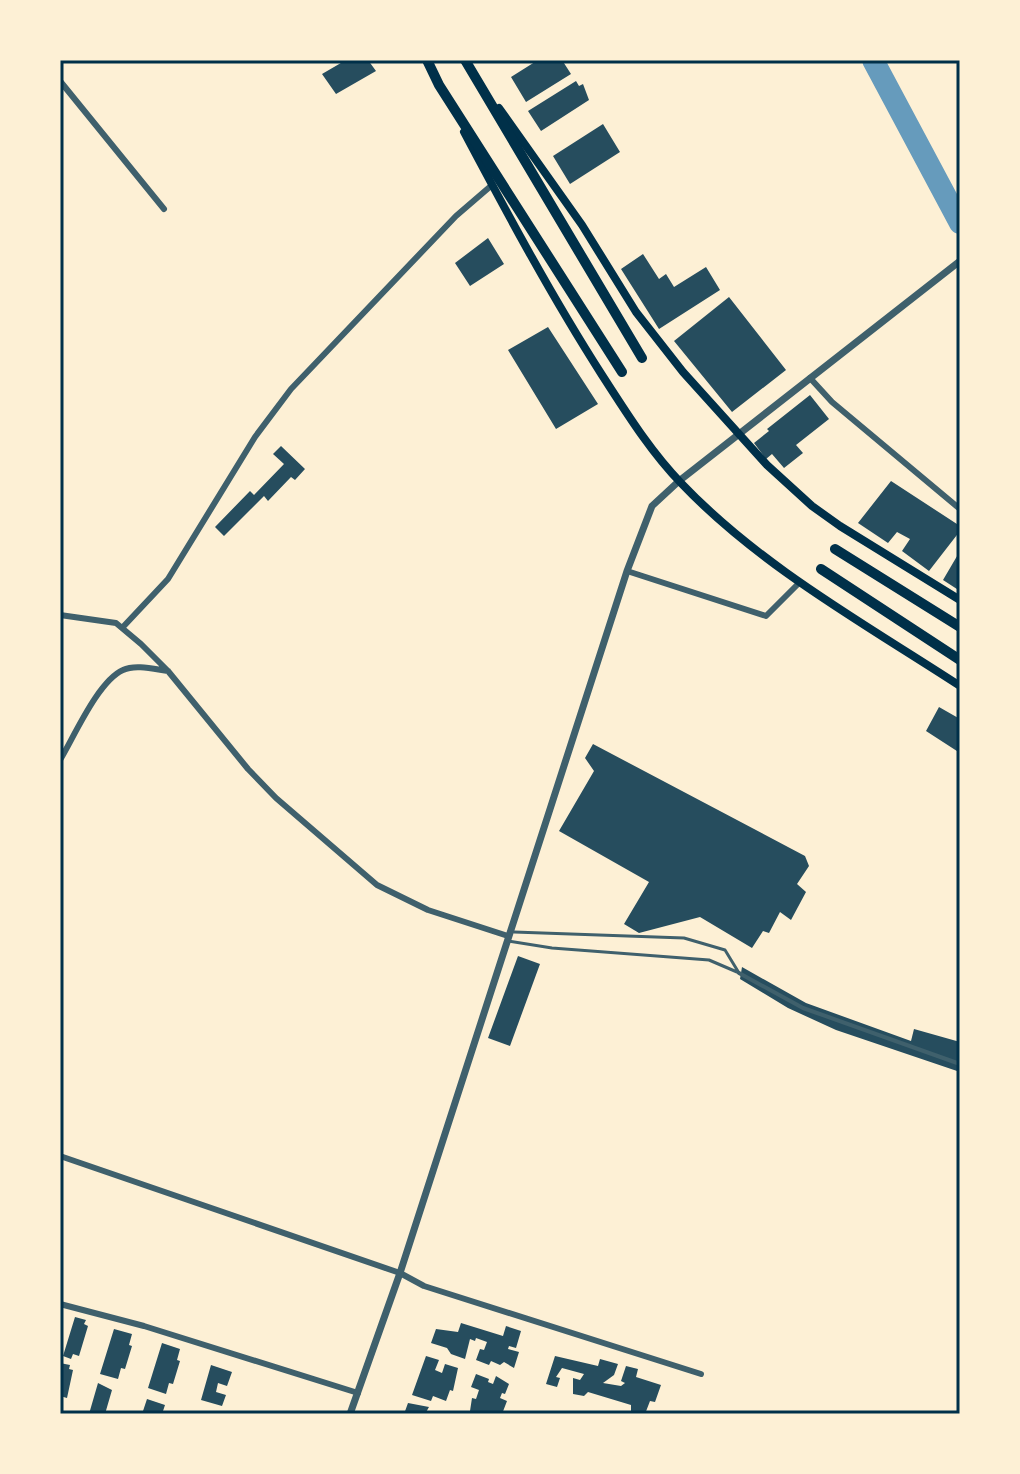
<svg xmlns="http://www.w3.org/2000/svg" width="1020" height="1474" font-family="Spectral,serif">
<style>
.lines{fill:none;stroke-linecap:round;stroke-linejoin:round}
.river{stroke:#669bbc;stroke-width:22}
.building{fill:#264d5e}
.service{stroke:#3f606c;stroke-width:3}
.pedestrian{stroke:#3f606c;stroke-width:4}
.minor{stroke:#3f606c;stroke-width:6}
.tertiary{stroke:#3f606c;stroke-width:7}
.secondary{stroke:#003049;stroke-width:8}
.trunk{stroke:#003049;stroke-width:10}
.neatline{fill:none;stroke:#003049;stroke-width:3}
</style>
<rect width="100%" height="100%" fill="#fdf0d5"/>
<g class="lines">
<path class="river" d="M873,60L960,223"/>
</g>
<path class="building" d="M346,60H368L376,71L336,94L322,74Z
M538,60H562L571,74L526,102L511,77Z
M576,81L579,86L583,84L589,100L541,131L528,111Z
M603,124L620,152L570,184L553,156Z
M488,238L504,264L470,286L455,263Z
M643,254L659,279L666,274L674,287L706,267L720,290L659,329L621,269Z
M729,297L786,370L732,412L674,341Z
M548,327L598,404L556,429L508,350Z
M810,395L829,419L796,445L803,453L784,468L772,454L766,459L754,443L769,431L767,429Z
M281,446L305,469L295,480L291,477L268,501L264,496L224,536L215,527L250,491L254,495L284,464L273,454Z
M891,481L960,526V531L929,571L902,551L910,539L897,532L888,543L858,523Z
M960,551V591L943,580Z
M939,707L960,719V753L926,731Z
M593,744L805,856L809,866L797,884L806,892L791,920L780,912L769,933L763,931L752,948L700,917L639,933L624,924L649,882L559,831L594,771L585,758Z
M518,956L540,964L510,1046L488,1038Z
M742,967L806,1003L911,1041L914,1029L960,1042V1072L836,1030L788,1008L740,979Z
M75,1317L86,1320L84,1324L88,1326L79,1356L73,1354L71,1359L63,1356Z
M461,1323L503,1336L506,1326L521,1331L516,1348L509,1346L508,1349L519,1352L514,1368L504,1362L500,1365L491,1361L489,1365L476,1360L480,1349L484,1350L487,1342L476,1338L475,1341L470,1339L465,1359L451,1354L447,1348L431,1343L436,1329L458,1332Z
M114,1329L132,1334L129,1345L132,1346L125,1369L121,1368L118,1379L100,1374Z
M162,1343L180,1349L177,1360L180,1361L173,1384L169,1383L166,1394L148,1388Z
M426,1356L439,1360L435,1370L442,1373L445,1364L458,1368L453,1391L450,1390L446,1401L433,1396L431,1401L412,1395Z
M555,1356L598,1366L600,1359L618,1364L614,1375L603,1383L621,1386L625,1383L621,1381L626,1366L638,1369L636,1377L661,1385L655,1402L650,1401L645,1414H641L631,1411V1405L588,1392L584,1396L573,1394V1378L580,1380L584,1374L562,1368L556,1377L560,1378L557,1387L546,1384Z
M60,1363L70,1365L69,1369L73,1370L67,1398L60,1396Z
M211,1365L232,1372L227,1386L218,1383L216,1392L226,1395L222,1406L201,1400Z
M476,1374L489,1379L488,1382L493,1384L496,1376L509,1384L505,1394L502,1393L500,1398L507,1401L502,1414H478L470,1411L472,1398L476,1399L479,1390L471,1387Z
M98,1383L112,1390L105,1414H89Z
M147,1399L165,1405L162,1414H142Z
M408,1403L429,1407L425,1414H404Z"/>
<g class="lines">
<path class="service" d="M514,932L684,938L725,950L739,973
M508,941L552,948L709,960L737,972"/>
<path class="pedestrian" d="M739,973L803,1008L960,1064"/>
<path class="minor" d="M60,81L164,209
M810,378L832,402L960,509
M627,571L766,616L800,582
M60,615L116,623L141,644L168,671L248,769L276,798L377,885L428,910L508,936
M122,628L168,579L255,437L291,389L456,216L492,185
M60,760C74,737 98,681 123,670C135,664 154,669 168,671
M60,1156L400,1273L424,1286L701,1374
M60,1304L144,1326L358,1393"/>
<path class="tertiary" d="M350,1414L400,1273L627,571L652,506L679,481L960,261"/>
<path class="secondary" d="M499,108L582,225L636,312L683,372L767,465L812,506L840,526L960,600
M464,132C508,215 552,297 602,375C626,412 650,451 681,483C760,566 865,624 960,686"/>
<path class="trunk" d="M427,60L439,85L622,372
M465,60L642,358
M835,549L960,627
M821,569L960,660"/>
</g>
<rect width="1020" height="1474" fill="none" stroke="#fdf0d5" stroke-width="124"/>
<rect x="62" y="62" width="896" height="1350" class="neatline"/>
</svg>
